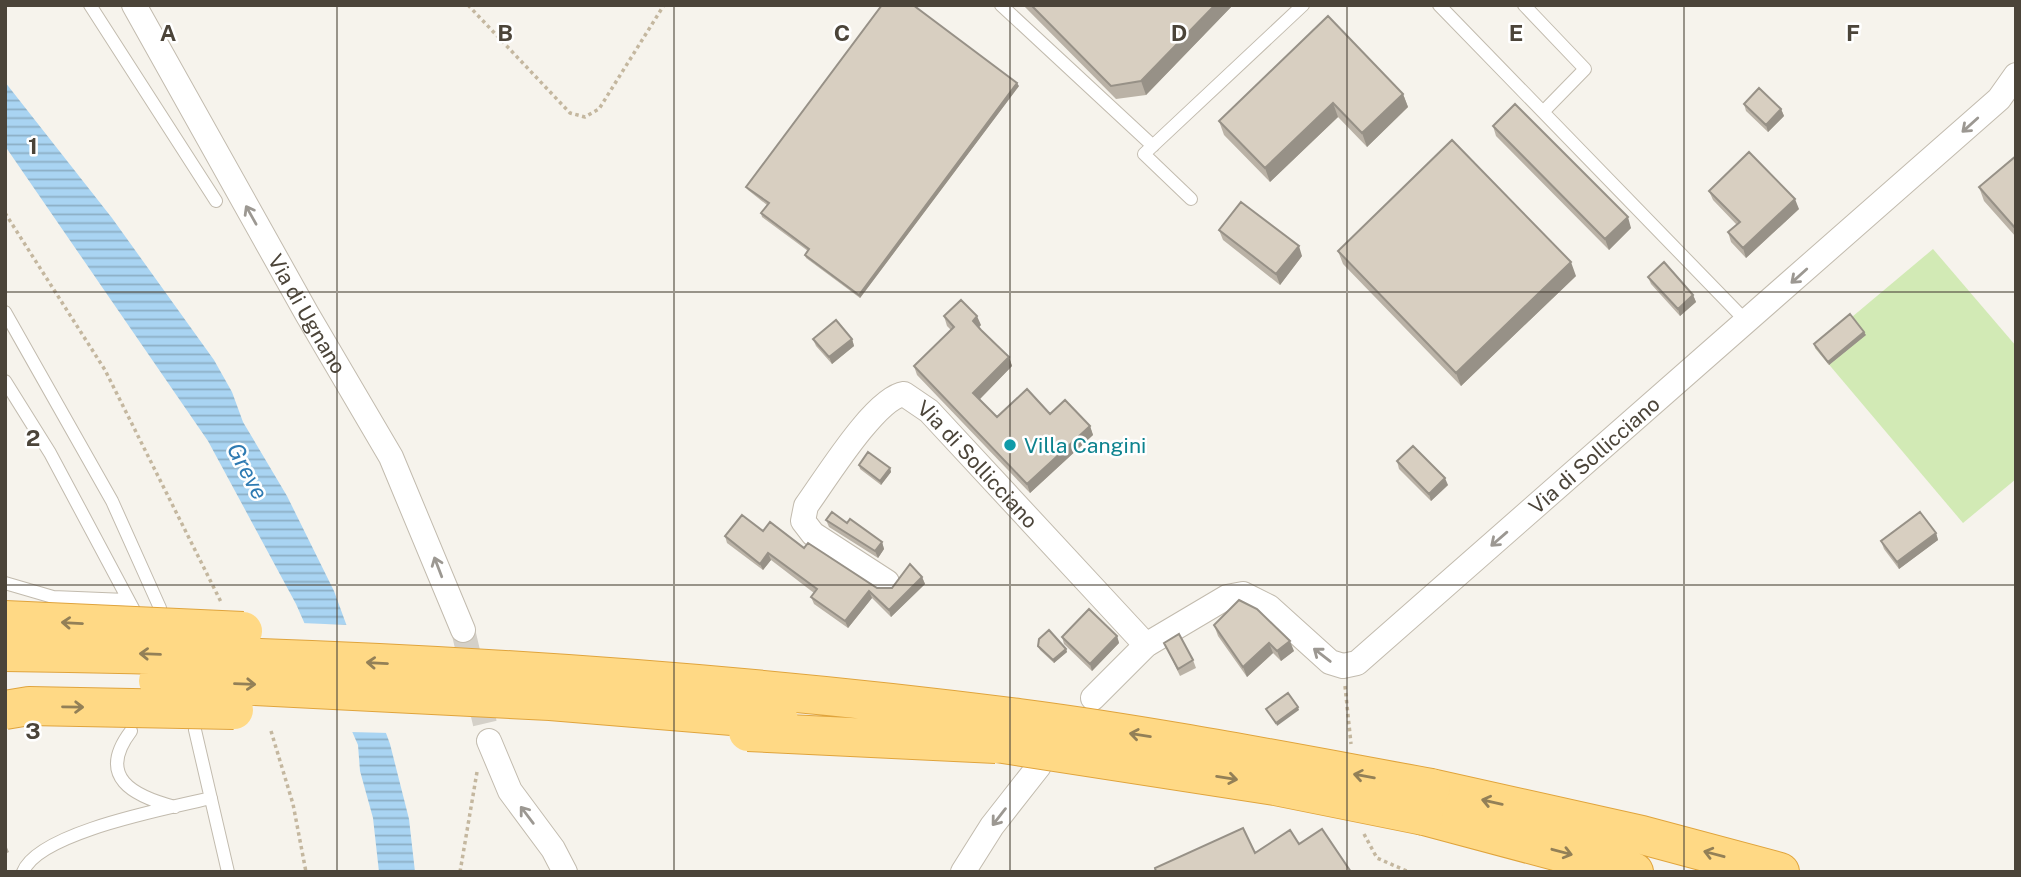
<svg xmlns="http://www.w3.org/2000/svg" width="2021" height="877" font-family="'Public Sans',sans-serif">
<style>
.green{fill:#d2eab5}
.water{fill:url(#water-rules)}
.pier{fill:#f6f3ec}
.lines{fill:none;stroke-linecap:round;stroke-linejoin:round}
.minor-tunnel{stroke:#d4d0c8;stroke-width:24;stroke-dasharray:24 12;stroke-linecap:butt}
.service-casing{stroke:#c2bbae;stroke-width:14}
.minor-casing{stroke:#c2bbae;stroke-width:26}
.trunk-casing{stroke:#e0a43c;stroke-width:40}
.path{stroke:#c4b79f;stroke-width:3.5;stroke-dasharray:3.5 3.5;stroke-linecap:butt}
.service{stroke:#fff;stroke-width:12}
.minor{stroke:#fff;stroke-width:24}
.trunk{stroke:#ffd985;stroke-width:38}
.trunk-bridge-casing{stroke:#e0a43c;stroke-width:40;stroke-linecap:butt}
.trunk-bridge{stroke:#ffd985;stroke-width:38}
.wall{fill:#bab2a6}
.shaded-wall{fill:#979187}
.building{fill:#d8cfc1;stroke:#979187;stroke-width:2}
.oneway{stroke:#9c9892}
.oneway2{stroke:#938057}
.grid{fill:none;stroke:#4b4439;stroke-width:2;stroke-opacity:0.55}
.culture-dot{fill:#0f9aa8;stroke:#fff;stroke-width:2.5}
.labels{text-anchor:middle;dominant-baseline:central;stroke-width:5;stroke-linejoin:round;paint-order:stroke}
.street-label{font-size:21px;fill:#4b4439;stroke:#fff}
.culture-label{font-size:21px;fill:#0d838f;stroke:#fff;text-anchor:start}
.water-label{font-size:23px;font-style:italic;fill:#2e7ab2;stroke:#fff}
.grid-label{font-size:23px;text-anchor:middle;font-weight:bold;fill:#4b4439;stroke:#fff;stroke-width:5;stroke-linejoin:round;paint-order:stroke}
</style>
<defs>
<pattern id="water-rules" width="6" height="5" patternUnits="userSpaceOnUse" patternTransform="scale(1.75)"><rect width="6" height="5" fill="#a9d4f2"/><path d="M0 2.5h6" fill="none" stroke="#8caec5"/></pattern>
</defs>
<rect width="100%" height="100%" fill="#f6f3ec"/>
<path class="green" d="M1933,249L2016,346V479L1963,523L1815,348Z"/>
<path class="water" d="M5,82L112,218L214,360L232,392L243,422L287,496L334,591L390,744L409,819L415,872H379L373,818L360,771L358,745L296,604L208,441L5,146Z"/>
<path class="pier" d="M301,623L349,625L390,733L349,732Z"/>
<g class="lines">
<path class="minor-tunnel" d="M463,630L489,741"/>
<g class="service-casing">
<path id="service" d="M90,5L216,201
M1001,5L1153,146
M1439,5L1747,322
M1524,5L1585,69L1543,112
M1191,199L1144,154L1303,5
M5,312L112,501L160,608
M5,381L50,453L136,614
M5,583L53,597L126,600
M195,730L228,872
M131,731C96,777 133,796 175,807
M23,872C38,832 170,808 211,798"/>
</g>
<g class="minor-casing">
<g id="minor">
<path id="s1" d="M134,5L307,314L391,457L463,630"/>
<path id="s2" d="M887,582L813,534L803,521L806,506C825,480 875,398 904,394L929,411L1146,645"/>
<path id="s3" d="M1093,698L1146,645L1227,597L1243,594L1269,607L1330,662L1343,666L1357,663L1999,99L2016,75"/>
<path d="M489,741L510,791L553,849L565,872"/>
<path d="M963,872L992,826L1039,766"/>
</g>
</g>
<g class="trunk-casing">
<path id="trunk" d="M1431,788L1642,835L1780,872
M1424,816L1634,872"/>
</g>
<path class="path" d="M468,5L570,113L585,117L599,109L664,5
M5,213L105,370L221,602
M1345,686L1351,744
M271,731L293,804L306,872
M1364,834L1377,858L1409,872
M460,872L477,772"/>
<use href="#service" class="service"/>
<use href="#minor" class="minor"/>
<use href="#trunk" class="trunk"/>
<g class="trunk-bridge-casing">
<path id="trunk-bridge" d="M5,620L243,631
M5,652C344,656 683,675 1019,718C1157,736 1294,763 1431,788
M158,681L550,701L779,720
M5,710L29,706L234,710
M748,732L996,744
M971,739L1275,786L1424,816"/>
</g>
<use href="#trunk-bridge" class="trunk-bridge"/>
</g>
<path class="wall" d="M1023,5H1233L1146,95L1116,99Z
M1019,86L860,298L806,258L805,255L808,251L762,217L761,213L767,205L748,190L746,187Z
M1403,94L1408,107L1367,147L1338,117L1270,182L1224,135L1219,121Z
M1744,104L1781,109L1784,116L1768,132L1746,111Z
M1493,126L1631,228L1609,250L1496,136Z
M2016,156V237L1984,201L1979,187Z
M1709,191L1799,209L1746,258L1731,242L1728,232L1737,225L1713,200Z
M1219,230L1302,256L1280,285L1223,240Z
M1338,251L1576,276L1461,386L1343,264Z
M1648,277L1693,295L1696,302L1680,316L1651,284Z
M944,316L981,325L978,328L1009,357L1012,366L980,399L997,417L1050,414L1090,426L1093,435L1030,493L917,375L914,366L951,330L947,326Z
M1866,335L1829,365L1815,348L1814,344Z
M813,339H852L854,346L832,364L816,346Z
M1397,461L1448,485L1431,501L1399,469Z
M859,465L890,468L891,472L881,485L860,469Z
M826,520L847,523L882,542L884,549L878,558L829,527Z
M763,531L804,548L877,588H892L922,577L925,584L891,617L872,598L848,628L814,604L811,597L814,593L771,560L763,570L727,543L725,536Z
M1936,533L1938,540L1899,569L1884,549L1881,541Z
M1214,625L1294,651L1281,661L1273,653L1247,677L1218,636Z
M1117,636L1119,643L1092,671L1064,644L1062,637Z
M1164,643L1193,660L1196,668L1180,676Z
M1038,646L1066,649L1067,652L1054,663L1040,650Z
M5,843L9,852L5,854Z"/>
<path class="shaded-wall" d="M1215,5H1233L1146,95L1141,81Z
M1017,83L1019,86L860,298L859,295Z
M1403,94L1408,107L1367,147L1362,133Z
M1333,103L1338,117L1270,182L1265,168Z
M1781,109L1784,116L1768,132L1766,125Z
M1795,199L1799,209L1746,258L1743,248Z
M1628,217L1631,228L1609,250L1605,239Z
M1299,246L1302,256L1280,285L1276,274Z
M1571,262L1576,276L1461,386L1456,373Z
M1693,295L1696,302L1680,316L1678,309Z
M977,316L981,325L976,330L973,321Z
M1864,332L1866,335L1829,365L1828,362Z
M852,339L854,346L832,364L829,357Z
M1009,357L1012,366L977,402L973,393Z
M1090,426L1093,435L1030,493L1027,484Z
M890,468L891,472L881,485L880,481Z
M1445,478L1448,485L1431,501L1429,494Z
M1936,533L1938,540L1899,569L1897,562Z
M882,542L884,549L878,558L875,551Z
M768,553L771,560L763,570L760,564Z
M922,577L925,584L891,617L889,610Z
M869,591L872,598L848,628L845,621Z
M1117,636L1119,643L1092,671L1090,664Z
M1290,641L1294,651L1281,661L1277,651Z
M1269,643L1273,653L1247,677L1243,667Z
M1066,649L1067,652L1054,663L1053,660Z
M1298,707L1299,710L1277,726L1276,723Z"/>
<path class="building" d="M882,5H913L1017,83L859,295L805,255L809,249L761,213L769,203L746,187Z
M1031,5H1215L1141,81L1111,86Z
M1328,16L1403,94L1362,133L1333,103L1265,168L1219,121Z
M1759,88L1781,109L1766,125L1744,104Z
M1515,104L1628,217L1605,239L1493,126Z
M1452,140L1571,262L1456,373L1338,251Z
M1749,152L1795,199L1743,248L1728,232L1740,222L1709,191Z
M2016,156V229L1979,187Z
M1241,202L1299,246L1276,274L1219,230Z
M1664,262L1693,295L1678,309L1648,277Z
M961,300L977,316L973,321L981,330L1009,357L973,393L997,417L1027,389L1050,414L1065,400L1090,426L1027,484L914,366L954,327L944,316Z
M1850,314L1864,332L1828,362L1814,344Z
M836,320L852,339L829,357L813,339Z
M1413,446L1445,478L1429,494L1397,461Z
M868,452L890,468L880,481L859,465Z
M832,512L847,523L850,519L882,542L875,551L826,520Z
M1920,512L1936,533L1897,562L1881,541Z
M742,515L763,531L770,522L804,548L808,543L877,588H892L910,564L922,577L889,610L869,591L845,621L811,597L817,589L768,553L760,564L725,536Z
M1239,600L1257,609L1290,641L1277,651L1269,643L1243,667L1214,625Z
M1089,609L1117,636L1090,664L1062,637Z
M1049,630L1066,649L1053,660L1038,646L1039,639Z
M1179,634L1193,660L1178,669L1164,643Z
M1288,693L1298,707L1276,723L1266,709Z
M1243,828L1255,853L1290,830L1299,844L1322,829L1351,872H1156L1155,868Z"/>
<defs><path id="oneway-shaft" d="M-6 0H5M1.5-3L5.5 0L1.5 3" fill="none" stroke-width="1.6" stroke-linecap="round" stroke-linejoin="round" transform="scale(1.75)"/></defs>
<g class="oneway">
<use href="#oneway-shaft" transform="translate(1970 125) rotate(138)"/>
<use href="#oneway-shaft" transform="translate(251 215) rotate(-119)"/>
<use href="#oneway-shaft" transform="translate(1799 276) rotate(138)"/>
<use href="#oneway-shaft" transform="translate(1499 539) rotate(139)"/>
<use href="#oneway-shaft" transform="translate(438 567) rotate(-111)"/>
<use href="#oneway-shaft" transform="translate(1322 655) rotate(-142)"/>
<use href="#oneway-shaft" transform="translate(527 815) rotate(-127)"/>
<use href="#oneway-shaft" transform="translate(999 817) rotate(128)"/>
</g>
<g class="oneway2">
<use href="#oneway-shaft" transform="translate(72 623) rotate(-177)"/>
<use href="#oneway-shaft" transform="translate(150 654) rotate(-178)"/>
<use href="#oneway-shaft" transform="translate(377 663) rotate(-177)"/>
<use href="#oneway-shaft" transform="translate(245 684) rotate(2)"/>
<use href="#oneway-shaft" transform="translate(73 707) rotate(1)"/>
<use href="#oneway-shaft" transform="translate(1140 735) rotate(-171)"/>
<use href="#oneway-shaft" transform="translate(1364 776) rotate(-170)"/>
<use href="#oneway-shaft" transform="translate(1227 778) rotate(9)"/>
<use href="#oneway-shaft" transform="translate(1492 802) rotate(-167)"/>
<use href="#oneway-shaft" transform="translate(1562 852) rotate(15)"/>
<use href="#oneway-shaft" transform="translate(1714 854) rotate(-165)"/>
</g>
<path class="grid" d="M337,5V872M674,5V872M1010,5V872M1347,5V872M1684,5V872M5,292H2016M5,585H2016"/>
<circle class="culture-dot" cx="1010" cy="445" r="7"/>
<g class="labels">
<g class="street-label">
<text stroke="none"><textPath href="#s1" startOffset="354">Via di Ugnano</textPath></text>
<text stroke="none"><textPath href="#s3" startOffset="640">Via di Sollicciano</textPath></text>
<text stroke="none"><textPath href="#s2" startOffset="373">Via di Sollicciano</textPath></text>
</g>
<g class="culture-label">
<text x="1024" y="445">Villa Cangini</text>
</g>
<g class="water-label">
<text transform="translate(248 471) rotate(62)">Greve</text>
</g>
</g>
<g class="grid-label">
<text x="168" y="41">A</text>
<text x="505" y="41">B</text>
<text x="842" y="41">C</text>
<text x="1179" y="41">D</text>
<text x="1516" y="41">E</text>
<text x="1853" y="41">F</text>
<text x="33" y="154">1</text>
<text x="33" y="446">2</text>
<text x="33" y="739">3</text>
</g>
<rect width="2021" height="877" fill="none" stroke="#4b4439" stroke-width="14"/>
</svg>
